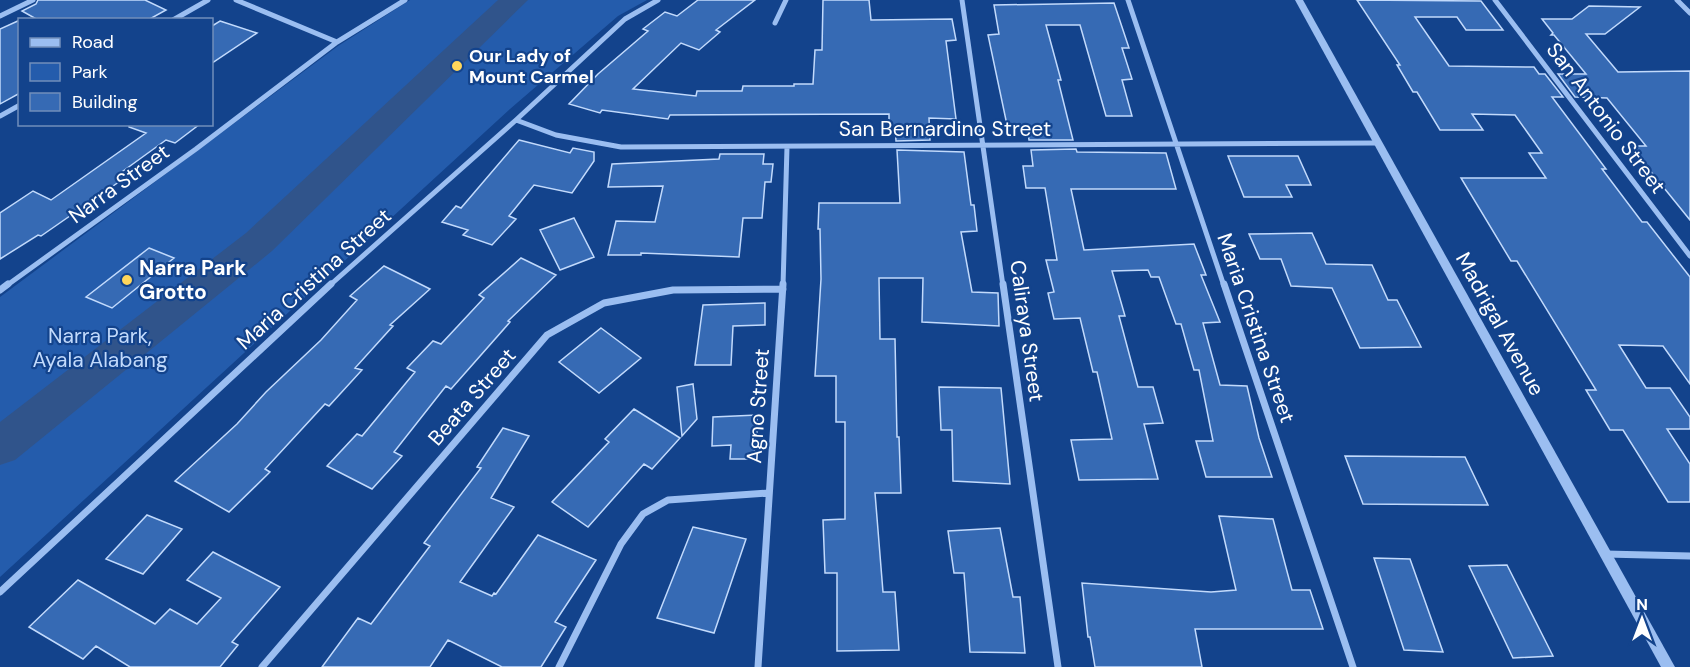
<svg xmlns="http://www.w3.org/2000/svg" width="1690" height="667" font-family="'DM Sans',sans-serif">
<style>
.green{fill:#245cac}
.lines{fill:none;stroke-linecap:round;stroke-linejoin:round}
.river{fill:#30548b;fill-rule:evenodd}
.building{fill:#366ab4;stroke:#c2dafc;stroke-width:1.5}
.minor-far1{stroke:#9bbef1;stroke-width:5}
.minor{stroke:#9bbef1;stroke-width:7}
.tertiary{fill:#9bbef1;fill-rule:evenodd}
.poi-dot{fill:#ffd65b;stroke:#13438c;stroke-width:2}
.labels{text-anchor:middle;dominant-baseline:central;stroke-width:4.5;stroke-linejoin:round;paint-order:stroke}
.far-poi-label{font-size:18px;font-weight:bold;fill:#fff;stroke:#13438c;text-anchor:start}
.street-label{font-size:21px;fill:#fff;stroke:#13438c}
.poi-label{font-size:21px;font-weight:bold;fill:#fff;stroke:#13438c;text-anchor:start}
.park-label{font-size:21px;fill:#c2dafc;stroke:#13438c}
</style>
<rect width="100%" height="100%" fill="#13438c"/>
<path class="green" d="M410,0H647L618,16L510,109L0,577V297L338,46Z"/>
<g class="lines">
<path class="river" d="M498,0H528L272,251L15,460L0,465V422L246,233Z"/>
</g>
<path class="building" d="M38,0H145L166,10L148,20H38L22,11L36,4Z
M698,0H755L716,30L720,32L699,50L681,43L633,89L696,96L697,91H742L743,86H794V84H813L815,50H822L823,0H869L871,20L952,19L956,40L946,41L956,119L929,118L930,140L896,141L895,127L889,126V114L670,115L668,119L602,110L600,113L569,104L598,74L648,31L643,29L665,12L677,16Z
M1357,0L1481,1L1503,30H1466L1457,17H1415L1449,66L1534,67L1539,74H1545L1563,97H1552L1606,169H1602L1642,222H1647L1690,277V384L1663,346L1619,345L1646,388H1670L1690,417V429H1667L1690,464V502H1668L1623,430H1610L1586,390H1596L1517,261H1511L1461,178H1546L1529,153H1542L1515,115L1472,114L1483,130H1440L1417,92H1413L1397,65H1400Z
M1114,3L1129,48H1122L1132,79L1122,80L1132,116H1106L1080,25H1046L1061,80H1058L1073,140H1029L1027,125H1007L988,35L999,34L994,5Z
M1589,6L1640,7L1605,34H1586L1618,72L1690,71V220L1630,146H1646L1607,98L1575,97L1558,74H1586L1554,35H1551L1553,33L1542,19H1572Z
M20,20V93L0,104V29Z
M220,21L257,33L212,63V26Z
M129,124H200L175,143L166,140L119,174L126,177L41,236L38,235L0,259V213L33,191L51,200L146,133L129,127Z
M519,140L570,153L573,148L594,152V161L572,193L534,185L509,216L516,219L492,245L463,235L468,230L442,222L456,206L461,208Z
M1076,149L1077,152L1166,153L1176,189H1071L1084,250L1194,244L1206,275H1201L1220,322L1203,323L1220,385L1247,386L1259,438L1272,477H1206L1196,441H1213L1199,370H1194L1181,324H1176L1159,277H1151L1148,270L1112,271L1125,316H1119L1138,387H1153L1163,423L1144,424L1158,479L1079,480L1071,440L1112,439L1097,372H1093L1080,318L1054,319L1048,293L1054,292L1046,260H1057L1045,188H1026L1023,166H1033L1031,150Z
M897,150L964,152L971,205H974L977,231L961,232L972,292L998,293L999,326L922,322L923,278H879L880,339H895L897,437H899L901,493H875L883,592H895L899,650L837,651V573H825L823,520L845,519V422H836V376H815L821,279L820,229H818L819,203H900Z
M720,154H764L763,164H773L771,182H765L762,218H743L739,257L641,253V255H608L616,221L655,222L663,186L608,187L612,164L719,159Z
M1228,156H1298L1311,185H1286L1292,197H1244Z
M574,218L594,257L560,270L540,230Z
M1312,233L1326,264L1372,265L1388,300H1397L1421,347L1360,348L1332,288L1291,286L1281,259H1260L1249,234Z
M149,248L174,258L112,308L86,297Z
M521,258L556,275L508,321L510,322L451,389L446,386L394,452L402,456L372,489L327,466L357,434L362,436L415,372L407,368L433,341L441,344L484,298L479,295Z
M384,266L430,289L390,325L393,326L355,368L362,370L329,406L325,404L265,469L270,472L229,512L175,481L237,424L266,392L321,340L357,300L350,296Z
M765,303V325L733,326L731,365H695L703,305Z
M601,328L641,358L599,393L559,362Z
M693,384L697,419L682,436L677,387Z
M939,387L1001,388L1010,484L953,481L952,430H941Z
M634,409L680,438L652,469L644,464L588,527L552,502L609,442L605,439Z
M757,415V444H755L754,459H730L731,445L712,446L713,417Z
M503,428L529,436L491,498L514,507L460,582L492,596L494,593L496,594L538,535L596,560L555,622L566,627L541,667H502L448,640L430,667H322L358,618L371,624L430,546L424,543L481,468L477,467Z
M1345,456L1465,457L1488,505L1363,504Z
M147,515L182,529L143,574L106,559Z
M1219,516L1273,519L1292,590H1310L1323,629H1195L1202,667H1095L1090,637H1088L1082,583L1211,592L1236,590Z
M693,527L746,539L714,633L657,618Z
M1000,528L1013,597H1020L1025,653L970,652L964,573H954L948,531Z
M213,552L280,587L232,642L238,645L220,667H130L96,646L83,659L29,627L78,580L155,624L170,609L197,624L221,598L187,580Z
M1374,558L1410,559L1443,652L1404,650Z
M1507,565L1553,656L1513,658L1469,566Z"/>
<g class="lines">
<path class="minor-far1" d="M236,0L337,42
M962,0L1003,286
M1128,0L1224,286
M1495,0L1690,256
M1677,0L1690,13
M0,16L33,0
M173,20L208,0
M775,23L786,0
M0,116L20,105
M516,120L556,135L621,147L1377,143
M6,286L196,149L337,42L405,0
M329,286L516,120L625,19L658,0
M783,286L787,147"/>
<path class="minor" d="M1003,284L1058,667
M1224,284L1353,667
M0,290L8,284
M1605,554L1690,556
M0,592L331,284
M262,667L547,335L604,303L673,290L783,289
M559,667L621,544L643,514L668,500L769,493
M758,667L783,284"/>
<path class="tertiary" d="M1295,0H1303L1675,667H1661Z"/>
</g>
<g class="poi-dot">
<circle cx="457" cy="66" r="6"/>
<circle cx="127" cy="280" r="6"/>
</g>
<g class="labels">
<g class="far-poi-label">
<text x="469" y="56">Our Lady of<tspan x="469" dy="21">Mount Carmel</tspan></text>
</g>
<g class="street-label">
<text transform="translate(1606 118) rotate(53)">San Antonio Street</text>
<text x="945" y="129">San Bernardino Street</text>
<text transform="translate(119 184) rotate(-36)">Narra Street</text>
<text transform="translate(314 279) rotate(-42)">Maria Cristina Street</text>
<text transform="translate(1500 324) rotate(61)">Madrigal Avenue</text>
<text transform="translate(1256 328) rotate(71)">Maria Cristina Street</text>
<text transform="translate(1027 331) rotate(82)">Caliraya Street</text>
<text transform="translate(472 397) rotate(-49)">Beata Street</text>
<text transform="translate(758 406) rotate(-86)">Agno Street</text>
</g>
<g class="poi-label">
<text x="139" y="268">Narra Park<tspan x="139" dy="24">Grotto</tspan></text>
</g>
<g class="park-label">
<text x="100" y="336">Narra Park,<tspan x="100" dy="24">Ayala Alabang</tspan></text>
</g>
</g>
<rect x="18" y="18" width="195" height="108" fill="#13438c" stroke="#718eba" stroke-width="1.5"/>
<rect x="30" y="38" width="30" height="9" fill="#9bbef1" stroke="#718eba" stroke-width="1.5"/>
<text x="72" y="48" font-size="18" fill="#ffffff">Road</text>
<rect x="30" y="63" width="30" height="18" fill="#245cac" stroke="#718eba" stroke-width="1.5"/>
<text x="72" y="78" font-size="18" fill="#ffffff">Park</text>
<rect x="30" y="93" width="30" height="18" fill="#366ab4" stroke="#718eba" stroke-width="1.5"/>
<text x="72" y="108" font-size="18" fill="#ffffff">Building</text>
<g transform="translate(1642 619)" stroke="#13438c" stroke-width="4.5" paint-order="stroke">
<path d="M0-4.5L10 22L0 15L-10 22Z" fill="#ffffff"/>
<text y="-9" font-size="16" font-weight="bold" text-anchor="middle" fill="#ffffff">N</text>
</g>
</svg>
